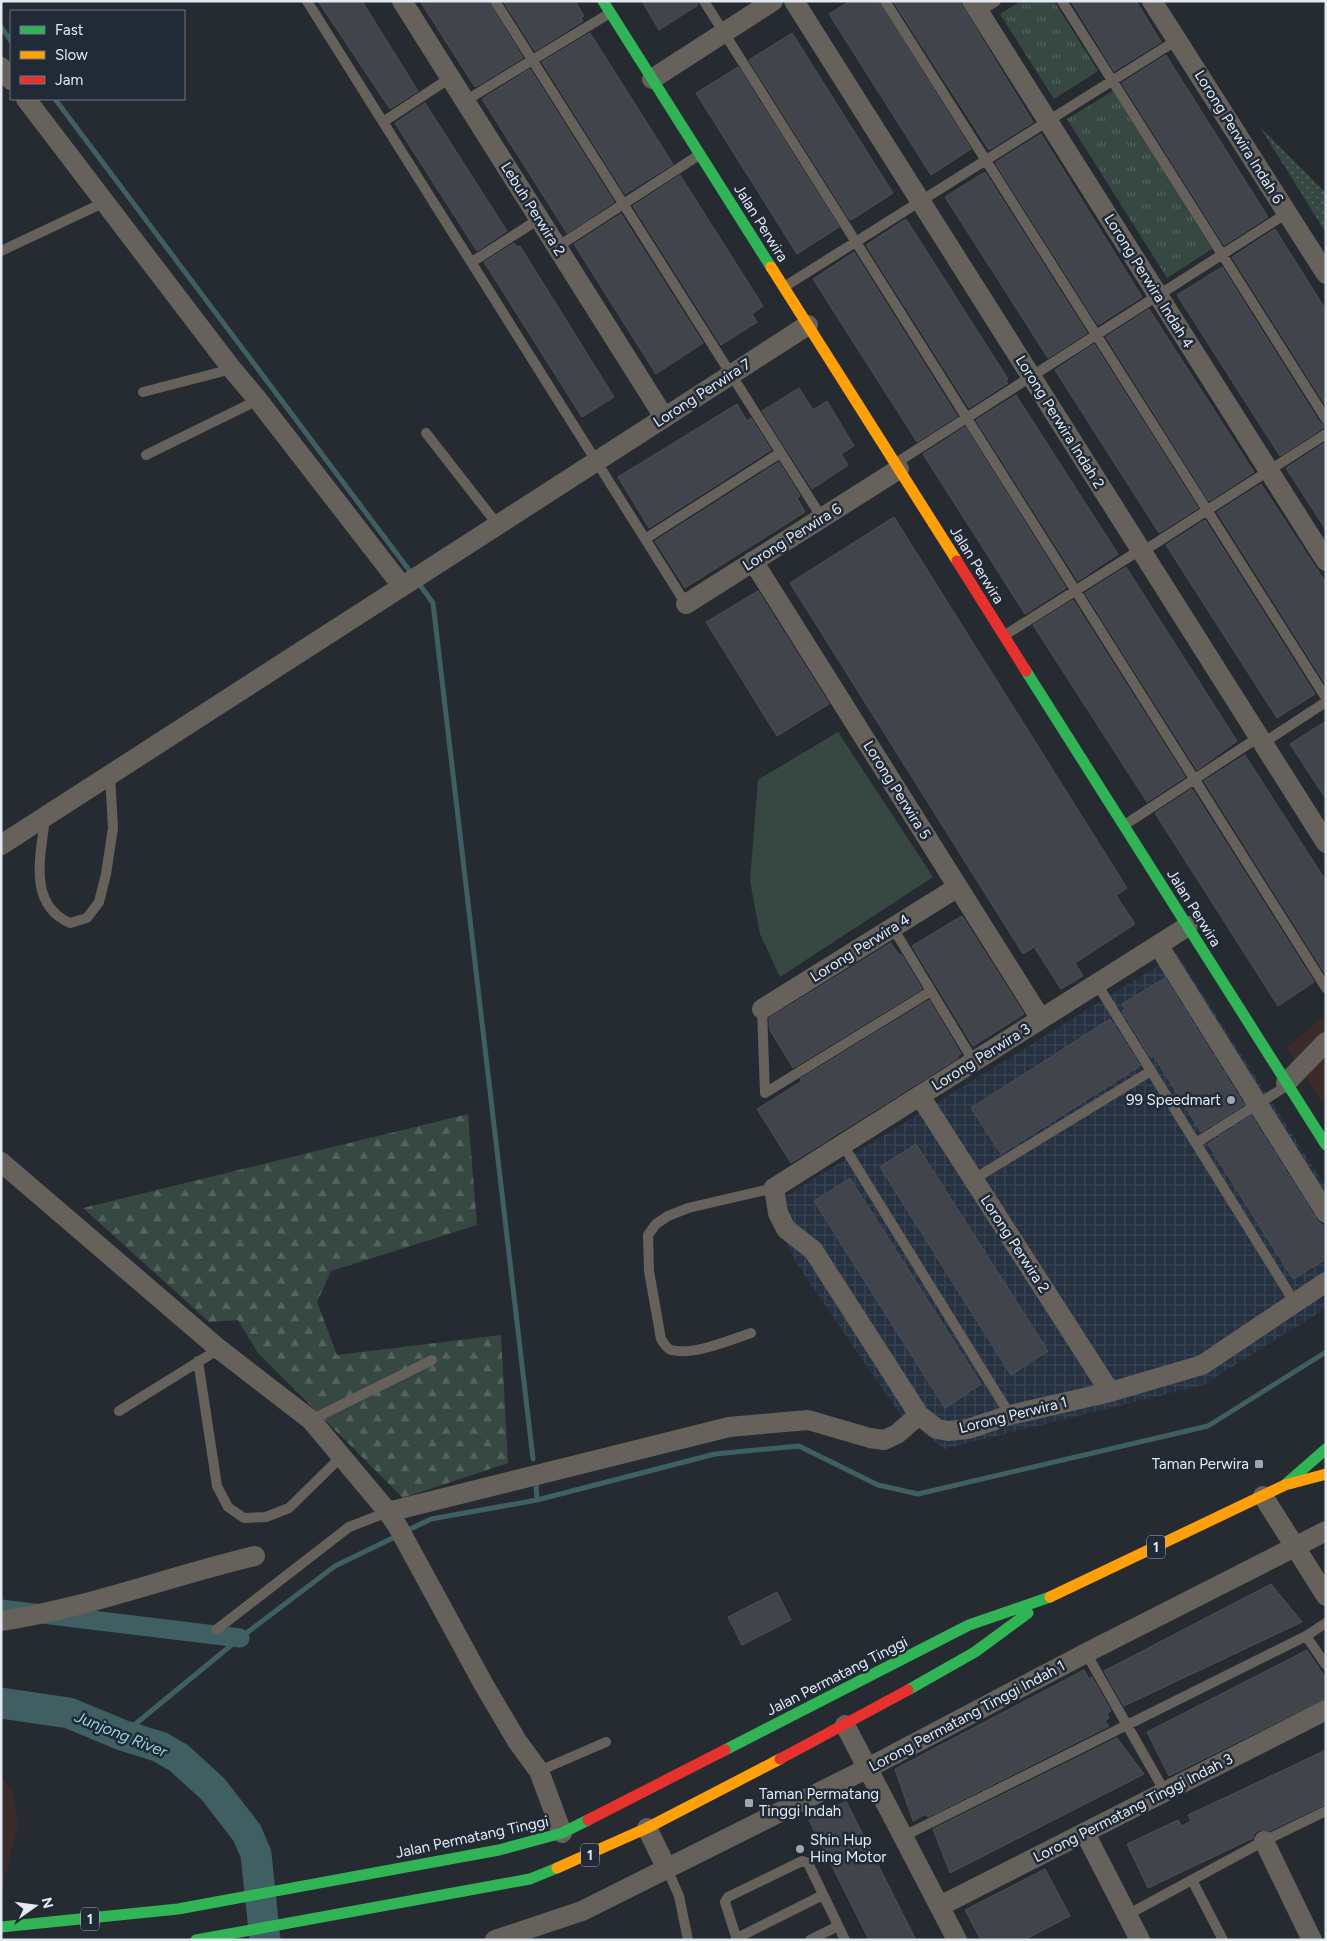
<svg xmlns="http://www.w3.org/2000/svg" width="1327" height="1941" font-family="Figtree,sans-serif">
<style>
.commercial{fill:#3c2c29}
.industrial{fill:url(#industrial-grid)}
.grass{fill:url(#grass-tufts)}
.forest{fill:url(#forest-firs)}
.park{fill:#374842}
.garden{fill:url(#garden-dots)}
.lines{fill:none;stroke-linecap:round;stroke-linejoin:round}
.stream{stroke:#3f5f63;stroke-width:5}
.canal{stroke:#3f5f63;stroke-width:19}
.river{stroke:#3f5f63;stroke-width:31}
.building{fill:#41454b;stroke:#4c5056}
.lane{stroke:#66615b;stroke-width:10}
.street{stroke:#66615b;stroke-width:20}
.fast{stroke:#30b455;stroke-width:11}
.slow{stroke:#ff9f0a;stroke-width:11}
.jam{stroke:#e5322d;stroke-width:11}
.poi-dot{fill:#a2a7af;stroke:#212a37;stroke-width:2}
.labels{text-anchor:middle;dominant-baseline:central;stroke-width:5;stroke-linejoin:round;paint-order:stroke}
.shield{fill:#212a37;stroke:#aab0ba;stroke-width:1}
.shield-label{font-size:14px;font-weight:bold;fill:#e4eaf2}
.street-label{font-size:15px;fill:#e4eaf2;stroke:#212a37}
.poi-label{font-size:15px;fill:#e4eaf2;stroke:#212a37;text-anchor:end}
.water-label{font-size:16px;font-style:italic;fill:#90d7de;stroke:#212a37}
</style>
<defs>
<pattern id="industrial-grid" width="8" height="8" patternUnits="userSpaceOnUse" patternTransform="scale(1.25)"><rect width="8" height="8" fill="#263242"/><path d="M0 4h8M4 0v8" fill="none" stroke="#3b4654"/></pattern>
<pattern id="grass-tufts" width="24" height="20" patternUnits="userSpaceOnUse" patternTransform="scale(1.25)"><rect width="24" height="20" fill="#374842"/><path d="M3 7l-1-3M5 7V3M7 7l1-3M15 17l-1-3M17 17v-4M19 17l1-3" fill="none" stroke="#54635e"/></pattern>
<pattern id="forest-firs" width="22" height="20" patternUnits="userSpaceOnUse" patternTransform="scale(1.25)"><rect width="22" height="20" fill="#374842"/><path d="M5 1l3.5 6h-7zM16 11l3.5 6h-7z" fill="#54635e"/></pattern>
<pattern id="garden-dots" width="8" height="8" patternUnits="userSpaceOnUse" patternTransform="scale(1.25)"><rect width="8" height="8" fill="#374842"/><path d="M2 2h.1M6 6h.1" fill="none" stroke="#54635e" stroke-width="1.8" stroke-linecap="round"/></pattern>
</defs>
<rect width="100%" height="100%" fill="#262b32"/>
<path class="commercial" d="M1326,1014V1109L1287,1048Z
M1,1778L12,1790L18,1824L1,1894Z"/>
<path class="industrial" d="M1177,954L1326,1187V1308L1203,1385L944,1449L899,1413L796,1263L770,1206Z"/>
<path class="grass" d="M1021,1H1054L1098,71L1054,99L1000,14Z
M1113,91L1212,249L1167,278L1067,119Z"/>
<path class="forest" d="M468,1114L477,1225L331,1271L317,1302L337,1355L501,1335L508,1463L403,1498L258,1353L238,1320L209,1322L83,1208Z"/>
<path class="park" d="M838,732L933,877L780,977L760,934L750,881L758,780Z"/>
<path class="garden" d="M1260,127L1326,193V233Z"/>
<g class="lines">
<path class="stream" d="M1,27L11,41
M55,99L412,574
M417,581L433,603L533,1459
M536,1484L537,1500
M404,1532L431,1519L537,1500L715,1454L799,1446L878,1485L918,1494L1208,1426L1326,1352
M122,1735L240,1638L335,1566L397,1536"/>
<path class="canal" d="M1,1609L240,1638"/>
<path class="river" d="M1,1703L69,1713L122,1735L160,1747L179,1758L213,1789L247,1833L256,1854L265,1940"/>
</g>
<path class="building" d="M318,1H362L418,91L390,109Z
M420,1H488L523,58L475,87Z
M503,1H575L584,16L581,18L583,21L535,51Z
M642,1H697L698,5L659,30Z
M850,1H878L971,149L931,175L829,14Z
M893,1H959L1033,122L989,150Z
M1071,1H1136L1161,42L1114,71Z
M590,33L673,164L625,194L542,62Z
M792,33L893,193L853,219L850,220L749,60Z
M1166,55L1268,217L1224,245L1122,83Z
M738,67L839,227L797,254L696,93Z
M530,69L614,202L567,233L482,99Z
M425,103L507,231L477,251L395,123Z
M1041,134L1142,297L1098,325L996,164V162Z
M985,172L1087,333L1048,358L945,197Z
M680,175L763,306L752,314L757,322L721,345L633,206Z
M621,214L703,343L656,374L574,244Z
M906,219L1008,379L1006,380L1008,383L969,408L866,245Z
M1275,229L1326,310V406L1232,257Z
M514,243L517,247L520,246L614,397L582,417L484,262Z
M854,252L957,416L917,442L813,279Z
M1222,267L1320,423L1326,426L1280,456L1177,295Z
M1149,309L1254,472L1209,501L1106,337Z
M1094,344L1198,508L1159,533L1055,370Z
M799,388L813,410L827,401L854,446L841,454L848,465L812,489L762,411Z
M1016,395L1118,554L1078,581L976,420Z
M737,404L747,421L751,418L771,450L649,528L618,477Z
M965,427L1066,588L1025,614L923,454Z
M1326,442V530L1286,468Z
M779,462L800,496L797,498L805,512L685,588L655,541Z
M1261,484L1326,583V685L1217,512Z
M894,517L1127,888L1116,895L1135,924L1075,963L1083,976L1061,989L1034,947L1023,954L790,583Z
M1205,520L1315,694L1277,718L1166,545Z
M1126,567L1237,741L1197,770L1085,593Z
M758,591L829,704L777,736L706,622Z
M1073,600L1185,777L1147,802L1033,625Z
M1326,721V799L1290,744Z
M1245,755L1326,881V975L1204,781Z
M1192,789L1314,982L1278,1006L1155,813Z
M962,916L1024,1014L973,1046L912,946Z
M891,943L899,955L901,954L922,989L793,1068L770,1030L769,1018Z
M1165,978L1244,1105L1201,1132L1154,1056L1151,1058L1122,1011L1125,1009L1122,1004Z
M929,1000L961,1054L957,1056L958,1058L791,1163L757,1109L802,1081L800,1079Z
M1110,1019L1140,1066L1001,1154L971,1108Z
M1251,1116L1316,1219L1326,1230V1259L1293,1279L1208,1144Z
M916,1144L1048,1351L1011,1375L880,1167Z
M850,1178L981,1384L945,1408L814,1201Z
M1271,1584L1302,1622L1124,1706L1104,1671Z
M777,1592L791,1620L742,1645L728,1617Z
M1307,1650L1326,1679V1698L1169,1776L1147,1732Z
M1084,1670L1089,1679L1092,1677L1111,1711L1107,1713L1109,1718L1105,1721L1109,1726L928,1817L926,1814L913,1821L895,1769Z
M1117,1738L1144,1774L950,1873L933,1829Z
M1326,1750V1804L1269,1831L1259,1830L1254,1834L1253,1838L1148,1888L1127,1844L1178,1820L1182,1826L1191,1821L1188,1815Z
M846,1801L916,1940H869L809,1820Z
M1045,1869L1070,1916L1024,1940H981L965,1910Z"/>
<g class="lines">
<path class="lane" d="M307,1L686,604
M495,1L822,518
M704,1L1326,988
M885,1L1326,698
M1062,1L1326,419
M979,12L996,1
M465,101L610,13
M383,122L450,78
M557,247L699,155
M1,251L105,202
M472,262L539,219
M784,287L1177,40
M143,392L232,369
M426,433L497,524
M146,455L258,400
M896,463L1287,213
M645,539L780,453
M1142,552L1326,434
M1005,635L1140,550
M1263,743L1326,702
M45,818C41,855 27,904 70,923L87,918L99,902L106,874L113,828L110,775
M1126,824L1259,737
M893,928L974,1062
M1097,984L1295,1303
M762,1009L765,1093L931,991
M1196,1143L1288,1085
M843,1145L1010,1415
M974,1179L1151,1071
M751,1333C730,1340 693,1356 671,1350C666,1348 664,1343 661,1339L649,1271L648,1235L656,1224L668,1216L688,1208L774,1188
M198,1361L217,1486L228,1507L244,1518L266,1517L289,1508L342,1456
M119,1411L219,1349
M311,1420L432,1360
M216,1630L349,1527L388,1512
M1306,1636L1326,1665
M1086,1653L1165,1792
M539,1771L606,1742
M904,1836L1306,1636L1326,1623
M667,1869L679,1896L688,1940
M1192,1880L1223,1940
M1127,1915L1264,1841L1326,1811
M737,1938L823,1895
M737,1940L725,1902L728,1897L802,1861L808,1863L845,1940
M810,1940L838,1926"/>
<path class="street" d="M402,1L664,417
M794,1L1326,843
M972,1L1326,561
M1152,1L1326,274
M1,67L11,80
M652,79L773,1
M26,99L232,369L258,400L402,586
M753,561L1041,1019
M686,604L899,469
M1,845L808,325
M1188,926L774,1188L778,1213L786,1229L813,1250L919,1415L937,1429L948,1431L968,1429L1010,1415L1110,1392L1202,1365L1326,1282
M1158,945L1326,1213
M762,1009L958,887
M1286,1083L1326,1042
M920,1096L1110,1392
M1,1162L219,1349L311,1420L388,1512L398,1527L484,1685L517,1741L539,1771L562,1833
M1263,1496L1326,1596
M388,1512L729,1427L808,1420L870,1438L884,1440L897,1434L919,1415
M1,1621C88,1608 170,1576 255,1556
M845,1725L957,1940
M647,1828L667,1869
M1085,1833L1140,1940
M1264,1841L1312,1940
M940,1906L1326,1710
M495,1940L582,1911L868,1768L1086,1653L1326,1531"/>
<path class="fast" d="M603,1L771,267
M1026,671L1326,1145
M1286,1484L1326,1449
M908,1690L975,1652L1028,1613
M725,1750L969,1625L1050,1597
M1,1927L178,1909L499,1850L562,1833L588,1820
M196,1940L530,1879L557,1868"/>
<path class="slow" d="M771,267L957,561
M1050,1597L1285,1485L1326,1474
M557,1868L647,1828L780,1759"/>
<path class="jam" d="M957,561L1026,671
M780,1759L908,1690
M588,1820L725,1750"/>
</g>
<g class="poi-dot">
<circle cx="1231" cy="1100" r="5"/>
<rect x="1254" y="1459" width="10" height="10" rx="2.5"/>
<rect x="744" y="1798" width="10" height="10" rx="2.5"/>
<circle cx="800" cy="1849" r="5"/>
</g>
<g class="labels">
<g class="shield">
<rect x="1147" y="1535.5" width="18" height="23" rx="4"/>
<rect x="581" y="1843.5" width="18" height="23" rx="4"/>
<rect x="81" y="1907.5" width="18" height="23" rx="4"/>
</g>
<g class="shield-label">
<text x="1156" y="1547">1</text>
<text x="590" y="1855">1</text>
<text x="90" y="1919">1</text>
</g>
<g class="street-label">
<text transform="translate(1239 137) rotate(58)">Lorong Perwira Indah 6</text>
<text transform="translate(533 209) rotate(58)">Lebuh Perwira 2</text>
<text transform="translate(761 223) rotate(58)">Jalan Perwira</text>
<text transform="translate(1149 281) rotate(58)">Lorong Perwira Indah 4</text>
<text transform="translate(702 393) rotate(-33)">Lorong Perwira 7</text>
<text transform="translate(1060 422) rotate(58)">Lorong Perwira Indah 2</text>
<text transform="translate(792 537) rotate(-32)">Lorong Perwira 6</text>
<text transform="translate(977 565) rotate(58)">Jalan Perwira</text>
<text transform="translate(897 790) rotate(58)">Lorong Perwira 5</text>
<text transform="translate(1194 908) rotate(58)">Jalan Perwira</text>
<text transform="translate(860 948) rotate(-32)">Lorong Perwira 4</text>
<text transform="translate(981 1057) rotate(-32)">Lorong Perwira 3</text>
<text transform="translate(1015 1244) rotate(57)">Lorong Perwira 2</text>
<text transform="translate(1013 1415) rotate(-14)">Lorong Perwira 1</text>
<text transform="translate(837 1676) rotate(-27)">Jalan Permatang Tinggi</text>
<text transform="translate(967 1716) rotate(-28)">Lorong Permatang Tinggi Indah 1</text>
<text transform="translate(1133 1808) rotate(-27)">Lorong Permatang Tinggi Indah 3</text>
<text transform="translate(472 1837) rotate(-12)">Jalan Permatang Tinggi</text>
</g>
<g class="poi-label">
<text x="1221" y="1100">99 Speedmart</text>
<text x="1249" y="1464">Taman Perwira</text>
<text x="759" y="1794" text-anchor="start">Taman Permatang<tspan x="759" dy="17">Tinggi Indah</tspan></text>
<text x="810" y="1840" text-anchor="start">Shin Hup<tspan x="810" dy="17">Hing Motor</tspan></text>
</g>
<g class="water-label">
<text transform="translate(121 1734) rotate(22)">Junjong River</text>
</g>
</g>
<rect width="1327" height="1941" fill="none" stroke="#e4eaf2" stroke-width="5"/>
<rect x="10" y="10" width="175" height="90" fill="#212a37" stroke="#6f7782"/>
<rect x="20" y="26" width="25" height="8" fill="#30b455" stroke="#6f7782"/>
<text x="55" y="35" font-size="15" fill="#e4eaf2">Fast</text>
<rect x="20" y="51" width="25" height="8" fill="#ff9f0a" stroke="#6f7782"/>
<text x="55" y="60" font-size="15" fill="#e4eaf2">Slow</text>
<rect x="20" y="76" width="25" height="8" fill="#e5322d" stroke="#6f7782"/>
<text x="55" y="85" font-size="15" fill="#e4eaf2">Jam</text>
<g transform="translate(35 1906) rotate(76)" stroke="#212a37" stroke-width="4" paint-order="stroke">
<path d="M0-4L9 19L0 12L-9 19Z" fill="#e4eaf2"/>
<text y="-8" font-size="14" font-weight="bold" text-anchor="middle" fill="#e4eaf2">N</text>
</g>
</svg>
